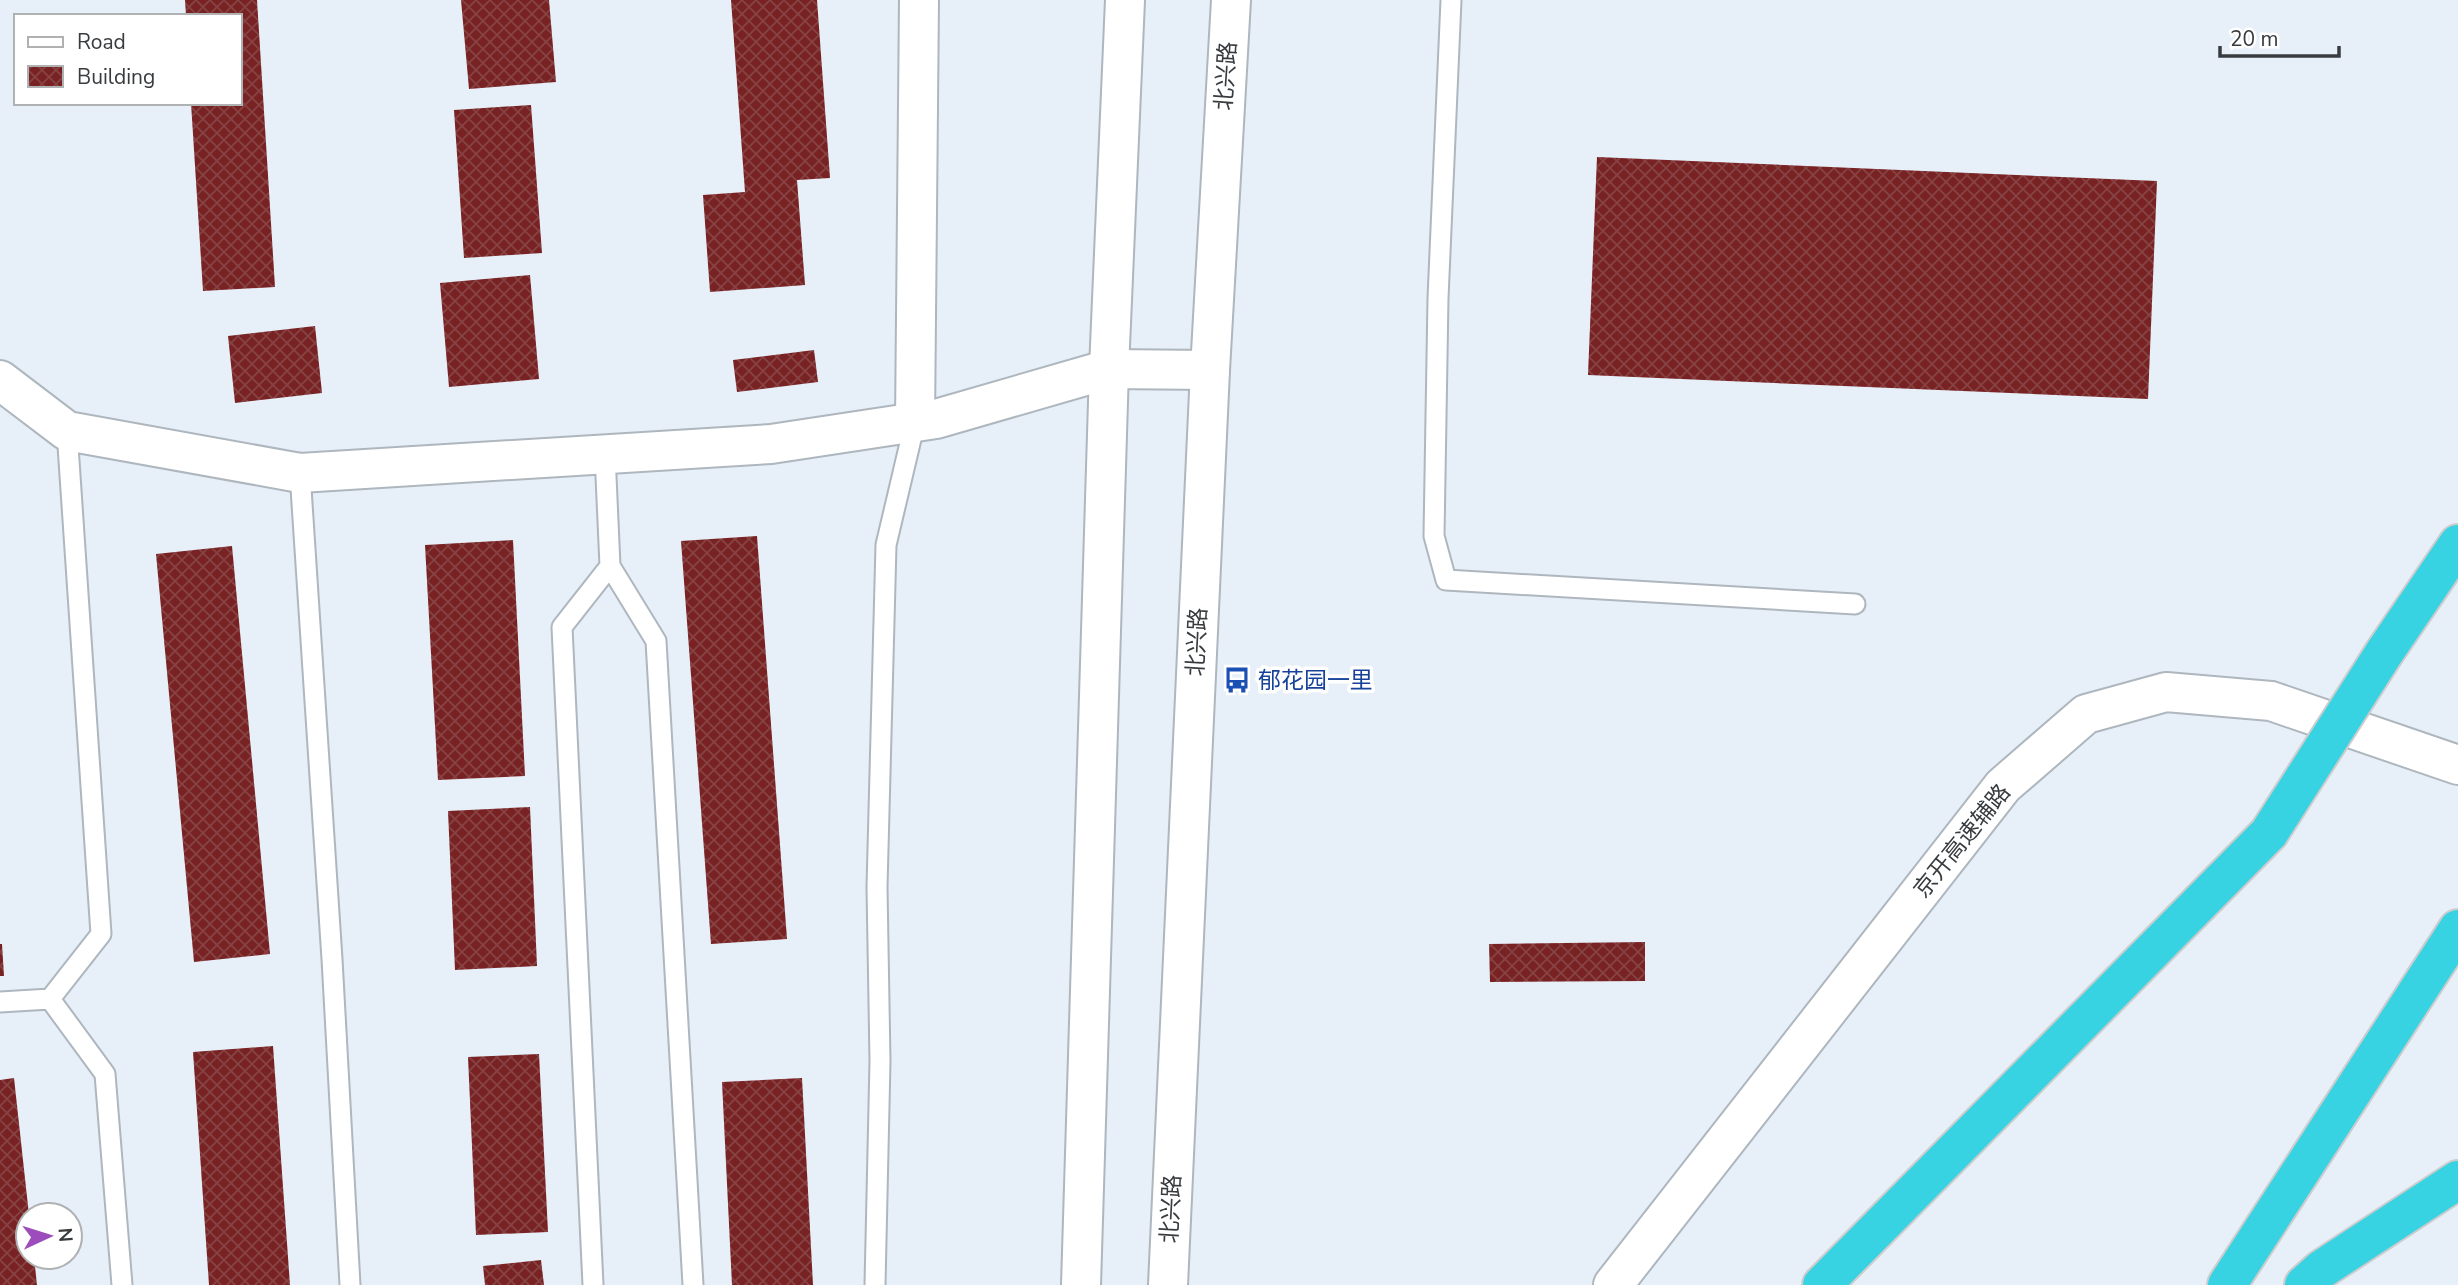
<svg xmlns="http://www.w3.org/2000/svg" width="2458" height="1285" font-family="'Nunito Sans','Noto Sans SC',sans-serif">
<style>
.building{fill:url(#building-cross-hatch)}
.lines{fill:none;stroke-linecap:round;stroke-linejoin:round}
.service-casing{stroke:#aeb6be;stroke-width:23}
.minor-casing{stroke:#aeb6be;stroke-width:42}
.secondary-casing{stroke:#aeb6be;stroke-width:42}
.motorway-casing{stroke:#cccccd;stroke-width:42}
.service{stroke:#fff;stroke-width:19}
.minor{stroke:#fff;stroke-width:38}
.secondary{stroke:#fff;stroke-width:38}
.motorway{stroke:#38d3e3;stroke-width:38}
.motorway-bridge-casing{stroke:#cccccd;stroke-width:42;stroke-linecap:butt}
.motorway-bridge{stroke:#38d3e3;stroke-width:38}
.labels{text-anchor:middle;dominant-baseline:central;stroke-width:7;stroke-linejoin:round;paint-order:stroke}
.street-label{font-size:23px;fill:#393c3f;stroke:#fff}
.transit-label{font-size:23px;fill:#164399;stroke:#fff;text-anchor:start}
</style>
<defs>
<pattern id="building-cross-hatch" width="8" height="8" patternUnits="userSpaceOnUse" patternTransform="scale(1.75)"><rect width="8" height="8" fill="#782223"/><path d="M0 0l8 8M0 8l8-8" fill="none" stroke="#874243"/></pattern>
</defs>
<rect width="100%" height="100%" fill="#e7eff8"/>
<path class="building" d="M185,0H257L275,287L203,291L191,103H240V16H186Z
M461,0H549L556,82L469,89Z
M731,0H817L830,178L797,180L805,285L710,292L703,195L745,192Z
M531,105L542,253L464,258L454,110Z
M1597,157L2157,181L2148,399L1588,375Z
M530,275L539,379L449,387L440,283Z
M315,326L322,393L235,403L228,336Z
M814,350L818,382L737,392L733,360Z
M757,536L787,939L711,944L681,541Z
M513,540L525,776L438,780L425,545Z
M232,546L270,954L194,962L156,554Z
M530,807L537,966L455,970L448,811Z
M1645,942V981L1490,982L1489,944Z
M0,944H2L4,976H0Z
M273,1046L290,1285H209L193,1052Z
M539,1054L548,1232L476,1235L468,1057Z
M14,1078L29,1215L28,1257H34L37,1285H0V1080Z
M802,1078L813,1285H732L722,1082Z
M541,1260L544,1285H485L483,1266Z"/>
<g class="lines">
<g class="service-casing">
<path id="service" d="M1451,0L1438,298L1434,536L1446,580L1855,604
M300,473L332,959L350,1285
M610,566L656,641L693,1285
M50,999L105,1074L122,1285
M0,1002L50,999L101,934L67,431
M593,1285L562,627L610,566L605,454
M875,1285L880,1061L877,887L886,545L915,422"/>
</g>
<g class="minor-casing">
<path id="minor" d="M0,380L67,431L300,473L771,444L936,419L1109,369L1210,370
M915,422L919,0"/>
</g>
<g class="secondary-casing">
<path id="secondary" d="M1081,1285L1109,369L1125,0
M1168,1285L1210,370L1231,0
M1613,1285L2003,786L2086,714L2166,692L2271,701L2458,765"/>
</g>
<g class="motorway-casing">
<path id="motorway" d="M2384,653L2458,544
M1822,1285L2269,833
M2227,1285L2458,929
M2304,1285L2322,1269L2458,1180"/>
</g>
<use href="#service" class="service"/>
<use href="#minor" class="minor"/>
<use href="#secondary" class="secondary"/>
<use href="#motorway" class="motorway"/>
<g class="motorway-bridge-casing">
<path id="motorway-bridge" d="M2269,833L2384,653"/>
</g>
<use href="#motorway-bridge" class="motorway-bridge"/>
</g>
<defs>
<g id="bus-bare" transform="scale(2.1)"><path d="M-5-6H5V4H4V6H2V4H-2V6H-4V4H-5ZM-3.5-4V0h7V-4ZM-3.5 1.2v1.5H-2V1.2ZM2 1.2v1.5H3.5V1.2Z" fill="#1a4fb4" stroke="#fff" stroke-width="2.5" paint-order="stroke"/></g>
</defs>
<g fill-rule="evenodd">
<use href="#bus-bare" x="1237" y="680"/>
</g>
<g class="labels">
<g class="street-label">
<text transform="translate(1226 76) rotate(-86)">北兴路</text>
<text transform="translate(1197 642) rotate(-87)">北兴路</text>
<text transform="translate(1962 841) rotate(-51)">京开高速辅路</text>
<text transform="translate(1171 1209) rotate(-87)">北兴路</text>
</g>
<g class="transit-label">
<text x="1258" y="680">郁花园一里</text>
</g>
</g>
<rect x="14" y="14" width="228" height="91" fill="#ffffff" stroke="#b0b1b2" stroke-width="2"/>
<rect x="28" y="37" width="35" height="10" fill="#ffffff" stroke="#b0b1b2" stroke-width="2"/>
<text x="77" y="49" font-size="21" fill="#393c3f">Road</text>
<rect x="28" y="66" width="35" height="21" fill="url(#building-cross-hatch)" stroke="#b0b1b2" stroke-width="2"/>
<text x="77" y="84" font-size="21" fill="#393c3f">Building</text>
<g transform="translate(49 1236) rotate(86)"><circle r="33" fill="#ffffff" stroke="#b0b1b2" stroke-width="2"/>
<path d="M0-5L12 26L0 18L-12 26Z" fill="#9c4cbb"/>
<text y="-10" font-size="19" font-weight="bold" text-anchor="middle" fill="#393c3f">N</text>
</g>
<path d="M2220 46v10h119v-10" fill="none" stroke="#393c3f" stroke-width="3.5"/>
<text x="2230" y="46" font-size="21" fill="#393c3f" stroke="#ffffff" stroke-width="5" paint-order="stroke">20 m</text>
</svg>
